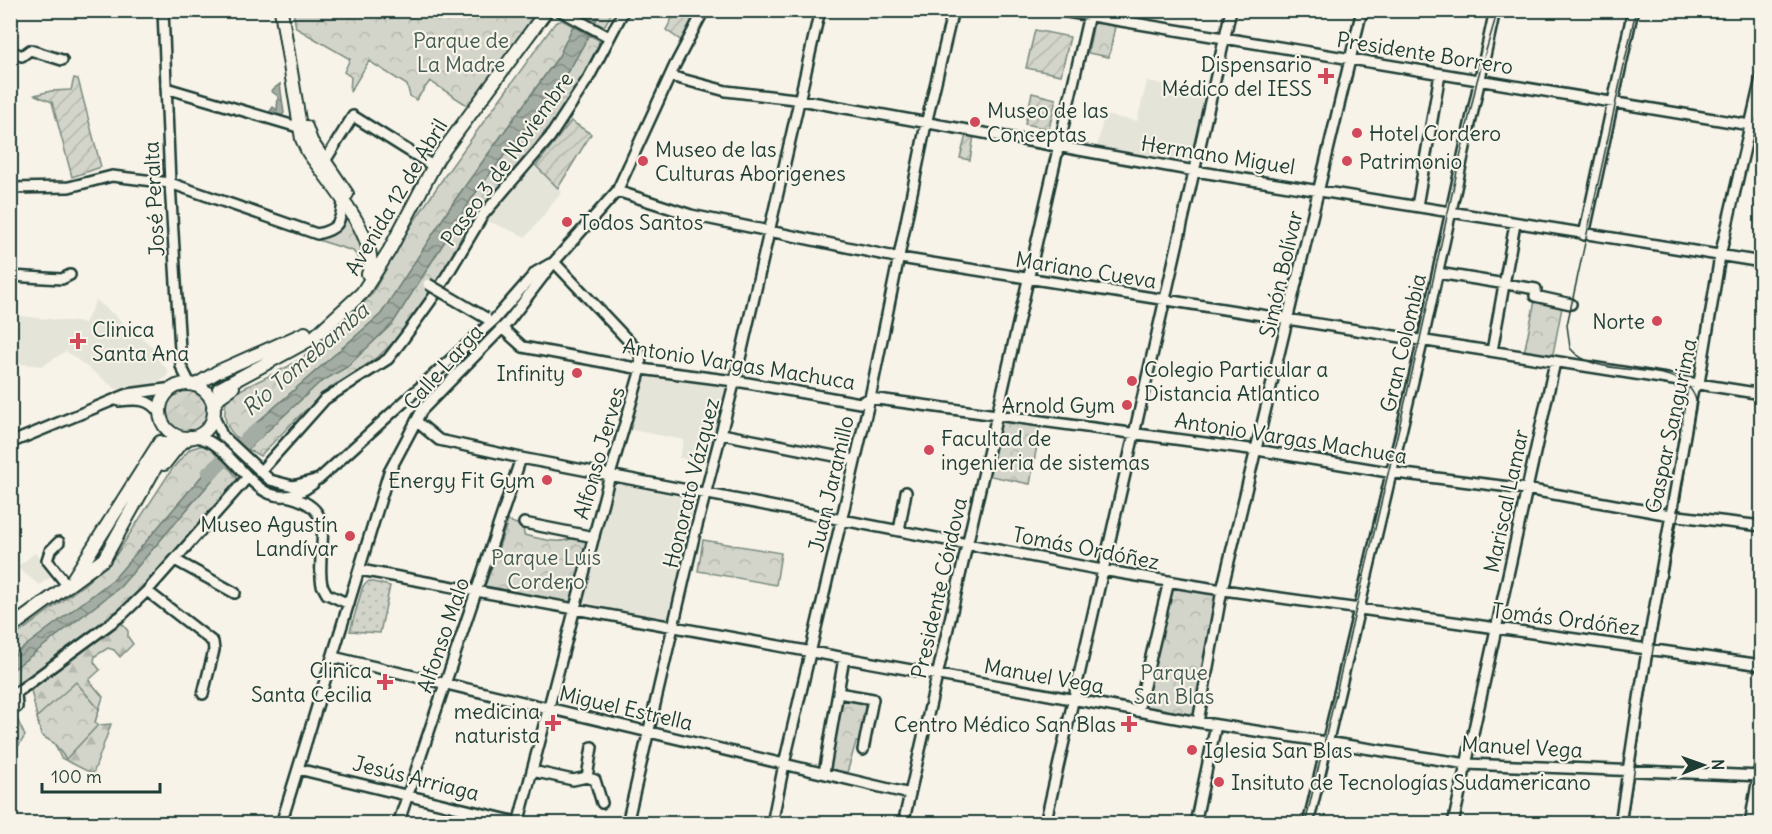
<svg xmlns="http://www.w3.org/2000/svg" width="1772" height="834" font-family="Delius,sans-serif">
<style>
.built{fill:#e5e4d9}
.grass{fill:url(#grass-dots);stroke:#79897f;stroke-width:1.5}
.forest{fill:url(#forest-firs);stroke:#79897f;stroke-width:1.5}
.park{fill:url(#park-crowns);stroke:#79897f;stroke-width:1.5}
.garden{fill:url(#garden-furrows);stroke:#79897f;stroke-width:1.5}
.water{fill:url(#water-waves);stroke:#6f8077;stroke-width:1.5}
.lines{fill:none;stroke-linecap:round;stroke-linejoin:round}
.river{stroke:#a4ada3;stroke-width:15}
.major-tunnel{stroke:#cccfc4;stroke-width:12;stroke-dasharray:12 6;stroke-linecap:butt}
.minor-casing{stroke:#1f3d34;stroke-width:14}
.major-casing{stroke:#1f3d34;stroke-width:16}
.minor{stroke:#f7f3e8;stroke-width:9}
.major{stroke:#f7f3e8;stroke-width:12}
.tram{stroke:#1f3d34;stroke-width:1.5}
.minor-bridge-casing{stroke:#1f3d34;stroke-width:14;stroke-linecap:butt}
.minor-bridge{stroke:#f7f3e8;stroke-width:9}
.poi-dot{fill:#d1495b;stroke:#f7f3e8;stroke-width:2}
.labels{text-anchor:middle;dominant-baseline:central;stroke-width:4.5;stroke-linejoin:round;paint-order:stroke}
.park-label{font-size:21px;fill:#435b52;stroke:#f7f3e8}
.street-label{font-size:21px;fill:#1f3d34;stroke:#f7f3e8}
.poi-label{font-size:21px;fill:#1f3d34;stroke:#f7f3e8;text-anchor:start}
.water-label{font-size:22px;font-style:italic;fill:#405950;stroke:#f7f3e8}
</style>
<defs>
<pattern id="grass-dots" width="8" height="8" patternUnits="userSpaceOnUse" patternTransform="scale(1.5)"><rect width="8" height="8" fill="#d3d5ca"/><path d="M2 2h.1M6 6h.1" fill="none" stroke="#b5b8ae" stroke-width="1.8" stroke-linecap="round"/></pattern>
<pattern id="forest-firs" width="22" height="20" patternUnits="userSpaceOnUse" patternTransform="scale(1.5)"><rect width="22" height="20" fill="#d3d5ca"/><path d="M5 1l3.5 6h-7zM16 11l3.5 6h-7z" fill="#b5b8ae"/></pattern>
<pattern id="park-crowns" width="20" height="18" patternUnits="userSpaceOnUse" patternTransform="scale(1.5)"><rect width="20" height="18" fill="#d3d5ca"/><path d="M2 6a3 3 0 1 1 6 0M12 15a3 3 0 1 1 6 0" fill="none" stroke="#b5b8ae"/></pattern>
<pattern id="garden-furrows" width="10" height="10" patternUnits="userSpaceOnUse" patternTransform="scale(1.5)"><rect width="10" height="10" fill="#d3d5ca"/><path d="M-1 1l2-2M0 10L10 0M9 11l2-2" fill="none" stroke="#b5b8ae"/></pattern>
<pattern id="water-waves" width="16" height="10" patternUnits="userSpaceOnUse" patternTransform="scale(1.5)"><rect width="16" height="10" fill="#a4ada3"/><path d="M0 5q4-4 8 0t8 0" fill="none" stroke="#858e86"/></pattern>
</defs>
<rect width="100%" height="100%" fill="#f7f3e8"/>
<filter id="ink" filterUnits="userSpaceOnUse"><feTurbulence type="fractalNoise" baseFrequency=".0167" numOctaves="2"/><feDisplacementMap in="SourceGraphic" scale="12" xChannelSelector="R" yChannelSelector="G"/><feConvolveMatrix kernelMatrix="1 2 1 2 8 2 1 2 1" color-interpolation-filters="sRGB"/></filter>
<g filter="url(#ink)">
<path class="built" d="M1147,81L1210,94L1194,159L1189,161L1097,147L1104,115L1137,121Z
M532,162L562,192L526,237L483,219Z
M96,300L161,354L157,359L169,371L166,378L148,386L116,389L66,351L43,366L11,363V315L85,323Z
M645,372L729,386L709,463L679,458L684,440L627,429Z
M613,483L697,500L671,620L582,603Z
M35,553L53,576L39,585L17,567Z"/>
<path class="grass" d="M222,436L260,473L302,491L269,492L214,443Z
M369,581L390,586L380,633L350,631L363,586Z"/>
<path class="forest" d="M121,622L128,631V637L133,644L120,657L114,650L108,648L95,656L94,662L100,670L89,680L103,697L95,722L99,725L111,724L93,774L61,758L54,743L41,735L31,690Z
M10,690L14,694L11,706L25,736L11,757Z"/>
<path class="park" d="M544,10L470,107L430,81L416,100L410,96L407,85L369,61L350,92L351,77L344,72L350,59L296,28L293,11Z
M601,11H613L602,30L593,25Z
M562,20L573,26L559,56L455,200L381,314L238,439C225,427 223,418 226,401L238,391L289,366L319,347L372,294L405,235L446,174L555,23Z
M1094,22L1115,26L1109,57L1088,53Z
M589,35L599,40L598,46L574,93L552,127C543,131 535,143 533,152L467,226L441,278L406,330L381,354L301,414L260,456L248,449L319,383L347,367L393,323L474,195L571,67Z
M345,216C358,228 368,249 365,266L353,251L315,239C330,232 340,234 345,216Z
M1536,296L1563,302L1552,359L1524,353Z
M999,417L1041,423L1030,484L986,475Z
M203,445L208,446L218,457L114,579L11,657V639L86,583L116,555L172,469L190,449Z
M226,464L238,479L230,493L125,605L13,692L11,690V671L120,587Z
M508,521L523,526L524,535C543,539 560,546 577,536L590,538L572,603L485,586Z
M703,540L781,553L776,585L698,571Z
M1170,585L1219,592L1197,717L1142,710Z
M76,682L99,709L95,722L98,725L66,759L54,743L41,735L37,717Z
M842,696L871,703L863,743L856,742L847,773L828,769Z"/>
<path class="garden" d="M676,11H699L683,42L666,30Z
M1035,30L1070,37L1061,75L1026,68Z
M74,78L78,79L101,167L72,177L52,102L35,95L51,91L71,90Z
M1032,93L1056,99L1049,129L1025,124Z
M571,121L591,134L558,188L536,166Z
M966,135L974,136L970,160L960,158Z
M166 411a21 21 0 1 1 42 0a21 21 0 1 1-42 0Z"/>
<path class="water" d="M579,11H601L593,25L575,16Z
M573,26L589,35L571,67L474,195L393,323L347,367L319,383L248,449L238,439L381,314L455,200L559,56Z
M280,84L284,113L280,118L268,114L273,107L277,110L278,96L271,91Z
M218,457L226,464L120,587L11,671V657L114,579Z"/>
<g class="lines">
<path class="river" d="M209,473L258,430"/>
<path class="major-tunnel" d="M162,438C177,414 191,398 215,382
M169,443L197,406L219,389"/>
<g class="minor-casing">
<path id="minor" d="M163,10L170,183L181,366L190,384
M559,10L609,37
M1055,10L1762,127
M10,51L22,56L30,50L62,60
M670,76L726,91L795,99L1195,171L1762,262
M166,88L298,127
M325,161L353,116L433,166
M10,188L69,187L112,176L170,183L317,234C338,229 340,224 343,203
M617,191L691,215L900,258L1762,394
M1417,206L1440,74
M1584,235L1633,10
M1438,273L1536,289L1535,296L1571,304
M10,276L62,279L70,275
M502,328L523,347L641,369L742,382L860,403L870,398L1257,450L1388,472L1526,489L1670,515L1762,526
M1492,351L1515,224
M119,401C137,399 150,398 160,414
M213,414L222,435L270,480L293,486L319,479L494,320L536,272L550,264
M416,421L439,440L521,458L1102,570L1209,588L1762,665
M722,434L855,460
M195,436C200,438 207,440 212,443C245,462 263,522 313,484
M10,443L128,394L173,388
M260,472L325,399L388,359L404,338L437,292L483,215L550,137L589,77L624,10
M286,496C343,508 314,547 322,585L327,594L349,604
M524,523L594,537
M899,531L906,492
M59,542L50,551L47,560L67,585
M175,560L235,593
M360,570L1198,722L1467,764L1762,776
M147,591L213,642L214,650L203,694
M333,657L910,794
M838,693L873,699L863,750
M17,707L16,693L122,615L147,591L247,478
M1138,711L1169,581
M1198,722L1222,590L1362,10
M298,769L525,824
M532,771L573,780L587,777
M824,773L844,658
M587,777L595,780L602,803
M587,777L592,747
M281,824L389,472L422,410L508,322L554,262L617,191L675,65L704,10
M398,824L521,458
M518,824L610,475L641,369L640,353L554,262
M627,824L694,537L736,376L820,10
M772,824L784,764L870,398L926,124L953,10
M903,824L1090,10
M1045,824L1231,10
M1195,824L1216,725
M1308,824L1423,339L1495,10
M1453,824L1555,362
M1620,824L1640,692L1693,389L1699,383L1720,256L1762,74
M1750,824L1762,754"/>
</g>
<g class="major-casing">
<path id="major" d="M281,10L302,139L308,152C326,178 383,242 368,274
M306,127L311,141L347,194
M160 411a27 27 0 1 1 54 0a27 27 0 1 1-54 0Z
M196,385L217,372L305,333
M219,389L313,338L362,293L389,251L438,158L547,10
M213,408L219,397L233,387
M164,464L179,445L190,437
M73,579L160,442
M10,628L104,559L169,443"/>
</g>
<use href="#minor" class="minor"/>
<use href="#major" class="major"/>
<path class="tram" d="M1305,824L1420,339L1477,81L1498,10
M1626,824L1653,649L1678,516L1696,400C1682,354 1598,384 1570,348L1567,325L1636,10"/>
<g class="minor-bridge-casing">
<path id="minor-bridge" d="M428,284L486,318"/>
</g>
<use href="#minor-bridge" class="minor-bridge"/>
</g>
</g>
<g class="poi-dot">
<path d="M1323 67h6v6h6v6h-6v6h-6v-6h-6v-6h6z"/>
<circle cx="975" cy="122" r="6"/>
<circle cx="1357" cy="133" r="6"/>
<circle cx="643" cy="161" r="6"/>
<circle cx="1347" cy="161" r="6"/>
<circle cx="567" cy="222" r="6"/>
<circle cx="1657" cy="321" r="6"/>
<path d="M75 332h6v6h6v6h-6v6h-6v-6h-6v-6h6z"/>
<circle cx="577" cy="373" r="6"/>
<circle cx="1132" cy="381" r="6"/>
<circle cx="1127" cy="405" r="6"/>
<circle cx="929" cy="450" r="6"/>
<circle cx="547" cy="480" r="6"/>
<circle cx="350" cy="536" r="6"/>
<path d="M382 673h6v6h6v6h-6v6h-6v-6h-6v-6h6z"/>
<path d="M550 714h6v6h6v6h-6v6h-6v-6h-6v-6h6z"/>
<path d="M1126 715h6v6h6v6h-6v6h-6v-6h-6v-6h6z"/>
<circle cx="1192" cy="750" r="6"/>
<circle cx="1219" cy="782" r="6"/>
</g>
<g class="labels">
<g class="park-label">
<text x="461" y="40">Parque de<tspan x="461" dy="24">La Madre</tspan></text>
<text x="546" y="557">Parque Luis<tspan x="546" dy="24">Cordero</tspan></text>
<text x="1174" y="672">Parque<tspan x="1174" dy="24">San Blas</tspan></text>
</g>
<g class="street-label">
<text transform="translate(1425 53) rotate(9)">Presidente Borrero</text>
<text transform="translate(1218 155) rotate(9)">Hermano Miguel</text>
<text transform="translate(507 159) rotate(-54)">Paseo 3 de Noviembre</text>
<text transform="translate(396 197) rotate(-59)">Avenida 12 de Abril</text>
<text transform="translate(154 199) rotate(-93)">José Peralta</text>
<text transform="translate(1086 270) rotate(9)">Mariano Cueva</text>
<text transform="translate(1281 274) rotate(-77)">Simón Bolívar</text>
<text transform="translate(1403 343) rotate(-77)">Gran Colombia</text>
<text transform="translate(739 364) rotate(9)">Antonio Vargas Machuca</text>
<text transform="translate(443 367) rotate(-48)">Calle Larga</text>
<text transform="translate(1671 426) rotate(-78)">Gaspar Sangurima</text>
<text transform="translate(1291 438) rotate(9)">Antonio Vargas Machuca</text>
<text transform="translate(599 453) rotate(-74)">Alfonso Jerves</text>
<text transform="translate(691 483) rotate(-76)">Honorato Vázquez</text>
<text transform="translate(831 484) rotate(-77)">Juan Jaramillo</text>
<text transform="translate(1506 501) rotate(-78)">Mariscal Lamar</text>
<text transform="translate(1086 548) rotate(11)">Tomás Ordóñez</text>
<text transform="translate(939 588) rotate(-77)">Presidente Córdova</text>
<text transform="translate(1566 619) rotate(7)">Tomás Ordóñez</text>
<text transform="translate(443 635) rotate(-71)">Alfonso Malo</text>
<text transform="translate(1044 676) rotate(10)">Manuel Vega</text>
<text transform="translate(626 708) rotate(13)">Miguel Estrella</text>
<text transform="translate(1522 747) rotate(3)">Manuel Vega</text>
<text transform="translate(416 778) rotate(14)">Jesús Arriaga</text>
</g>
<g class="poi-label">
<text x="1312" y="64" text-anchor="end">Dispensario<tspan x="1312" dy="24">Médico del IESS</tspan></text>
<text x="987" y="110">Museo de las<tspan x="987" dy="24">Conceptas</tspan></text>
<text x="1369" y="133">Hotel Cordero</text>
<text x="655" y="149">Museo de las<tspan x="655" dy="24">Culturas Aborigenes</tspan></text>
<text x="1359" y="161">Patrimonio</text>
<text x="579" y="222">Todos Santos</text>
<text x="1645" y="321" text-anchor="end">Norte</text>
<text x="92" y="329">Clinica<tspan x="92" dy="24">Santa Ana</tspan></text>
<text x="1144" y="369">Colegio Particular a<tspan x="1144" dy="24">Distancia Atlantico</tspan></text>
<text x="565" y="373" text-anchor="end">Infinity</text>
<text x="1115" y="405" text-anchor="end">Arnold Gym</text>
<text x="941" y="438">Facultad de<tspan x="941" dy="24">ingenieria de sistemas</tspan></text>
<text x="535" y="480" text-anchor="end">Energy Fit Gym</text>
<text x="338" y="524" text-anchor="end">Museo Agustín<tspan x="338" dy="24">Landívar</tspan></text>
<text x="372" y="670" text-anchor="end">Clinica<tspan x="372" dy="24">Santa Cecilia</tspan></text>
<text x="540" y="711" text-anchor="end">medicina<tspan x="540" dy="24">naturista</tspan></text>
<text x="1116" y="724" text-anchor="end">Centro Médico San Blas</text>
<text x="1204" y="750">Iglesia San Blas</text>
<text x="1231" y="782">Insituto de Tecnologías Sudamericano</text>
</g>
<g class="water-label">
<text transform="translate(305 359) rotate(-41)">Río Tomebamba</text>
</g>
</g>
<rect width="1772" height="834" fill="none" stroke="#f7f3e8" stroke-width="36"/>
<rect x="18" y="18" width="1736" height="798" fill="none" stroke="#1f3d34" stroke-width="2" filter="url(#ink)"/>
<g transform="translate(1703 765) rotate(89)" stroke="#f7f3e8" stroke-width="4.5" paint-order="stroke">
<path d="M0-4.5L10 22L0 15L-10 22Z" fill="#1f3d34"/>
<text y="-9" font-size="16" font-weight="bold" text-anchor="middle" fill="#1f3d34">N</text>
</g>
<path d="M42 783v9h118v-9" fill="none" stroke="#1f3d34" stroke-width="3"/>
<text x="51" y="783" font-size="18" fill="#1f3d34" stroke="#f7f3e8" stroke-width="4.5" paint-order="stroke">100 m</text>
</svg>
